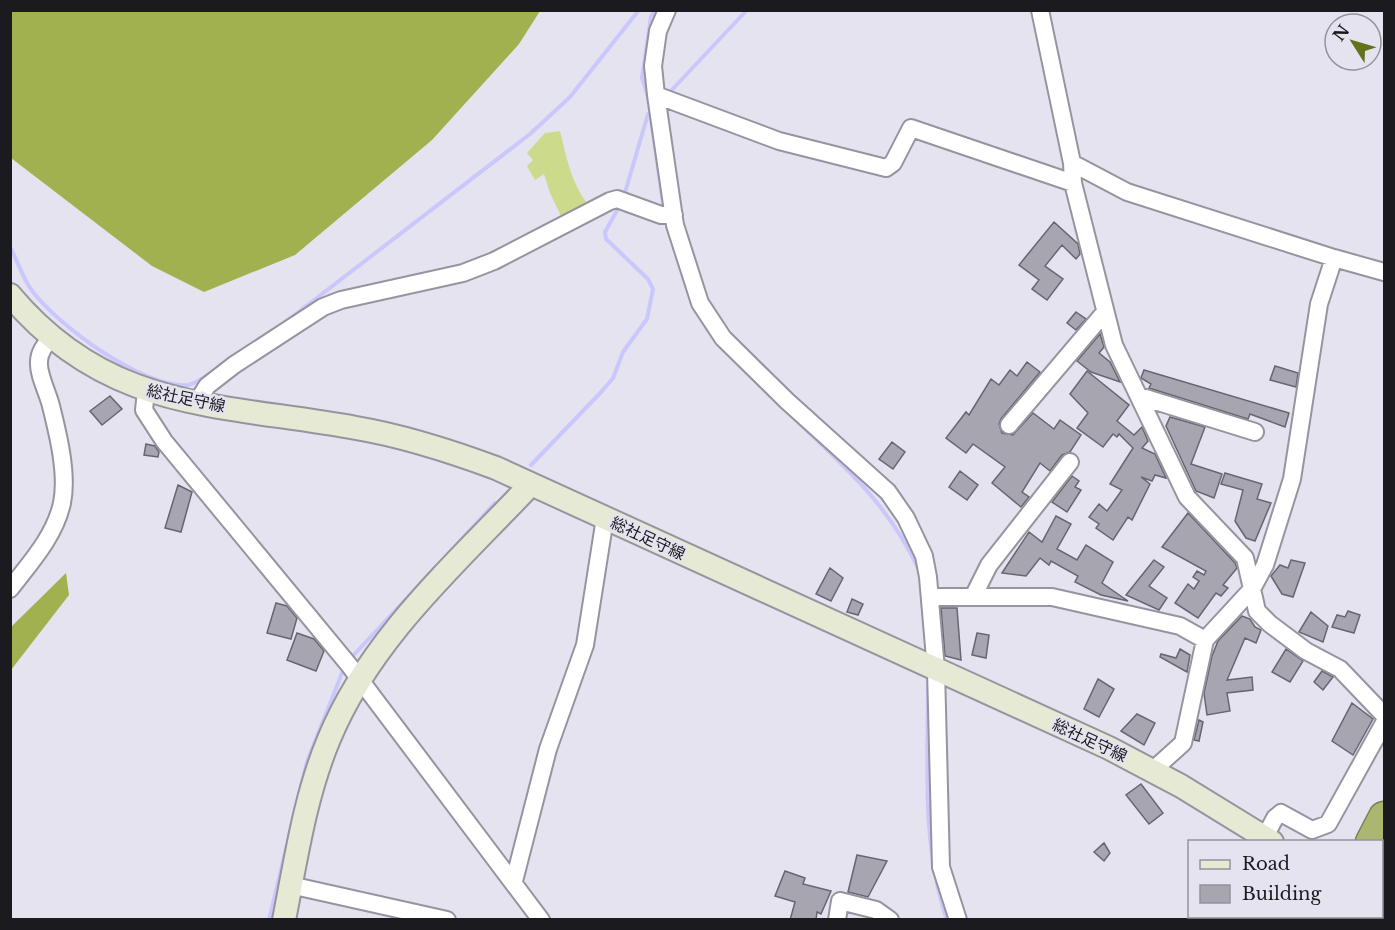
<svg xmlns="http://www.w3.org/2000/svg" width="1395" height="930" font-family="'Libre Baskerville','Noto Sans JP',serif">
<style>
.green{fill:#ccda8c}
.forest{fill:#a2b150}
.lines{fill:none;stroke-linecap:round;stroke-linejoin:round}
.stream{stroke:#cac7fc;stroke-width:4}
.building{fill:#a6a5b0;stroke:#666670;stroke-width:1.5}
.street-casing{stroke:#95949f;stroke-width:20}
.secondary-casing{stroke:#95949f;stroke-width:26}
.highway-casing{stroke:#798053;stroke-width:33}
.street{stroke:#fff;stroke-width:16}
.secondary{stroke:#e6e9d4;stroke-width:22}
.highway{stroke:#abb770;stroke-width:30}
.labels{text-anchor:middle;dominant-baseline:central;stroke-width:5;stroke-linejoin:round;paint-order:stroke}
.street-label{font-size:16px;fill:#1b1a1e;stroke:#e4e3ef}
</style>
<rect width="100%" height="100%" fill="#e4e3ef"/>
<path class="green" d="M560,131C567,159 571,183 589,206L563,220L550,193L544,174L535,180L527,166L533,160L527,153L545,133Z"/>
<path class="forest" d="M10,11L11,10L540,11L519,44L432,140L295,255L204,292L152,266L11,158Z
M66,573L69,595L11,670V627Z"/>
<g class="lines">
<path class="stream" d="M655,10L651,17L642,78L648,97L664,210
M668,94L747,10
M624,196L648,114
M667,226L695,310
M10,247C18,261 23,280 33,292C59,326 144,389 188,385C195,384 206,376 212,372
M283,324L530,134L570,97L639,10
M795,419C845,467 888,504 918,568
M531,465L603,390L613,378L623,352L647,319L653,289L648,279L606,239L605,232L620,205
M446,556L495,503
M350,659L406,599
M928,680C928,761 921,843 947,920
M269,920L307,762L344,668"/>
</g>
<path class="building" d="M1054,222L1078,244L1080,254L1076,259L1062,245L1045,266L1063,279L1047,300L1032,289L1039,280L1019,265Z
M1076,312L1086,319L1076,330L1067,323Z
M1100,334L1104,347L1099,353L1110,362L1120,382L1091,372L1077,361Z
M1027,362L1040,372L1001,419L999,424L1002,433L1013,435L1033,413L1054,429L1060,420L1081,435L1070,452L1062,455L1050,471L1040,463L1022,492L1029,497L1021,507L992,483L1005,467L973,444L966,453L946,438L966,412L969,415L991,379L999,385L1010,370L1017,376Z
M1275,366L1298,373L1296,387L1270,380Z
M1144,370L1289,413L1285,427L1250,414L1248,419L1149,388L1151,384L1141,378Z
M1087,371L1129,405L1117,421L1134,435L1142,427L1148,441L1142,448L1155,454L1166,478L1155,475L1152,481L1141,477L1150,484L1132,520L1128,517L1113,540L1096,528L1099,524L1089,517L1099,504L1107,511L1122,490L1110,484L1133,448L1119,434L1117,437L1113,434L1103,447L1077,428L1088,413L1070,394Z
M110,396L122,409L102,425L90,411Z
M1170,417L1205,427L1191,464L1222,474L1214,498L1196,491L1166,426Z
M892,442L905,452L893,469L879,459Z
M146,444L155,446L159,452L158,457L144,455Z
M960,471L978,485L967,500L949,487Z
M1225,473L1262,484L1257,499L1271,503L1255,541L1246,538L1235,521L1243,490L1221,484Z
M1072,476L1079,481L1075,487L1081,490L1067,512L1052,502Z
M178,485L192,492L181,532L165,528Z
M1188,513L1235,563L1237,568L1223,585L1228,588L1221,596L1216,593L1198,618L1175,603L1188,584L1194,589L1199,581L1193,577L1197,571L1204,575L1206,571L1162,547Z
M1056,516L1071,524L1057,549L1077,560L1086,545L1113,562L1102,583L1128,601L1101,595L1075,582L1078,576L1051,561L1049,565L1040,558L1026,576L1002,573L1029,532L1042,542Z
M1154,560L1164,567L1149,586L1167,598L1159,610L1126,595Z
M1291,560L1305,563L1293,597L1282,594L1271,576L1280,565L1288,568Z
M830,568L843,578L831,601L816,594Z
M852,599L863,604L858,615L847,612Z
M276,603L287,606L297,618L291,639L267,633Z
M941,608H957L961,660L945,656Z
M1348,611L1360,615L1354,633L1332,627L1337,615L1345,617Z
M1311,612L1328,626L1323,642L1299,632Z
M1242,616L1250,619L1255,627L1261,630L1256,643L1245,638L1227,680L1252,677L1253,690L1227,693L1230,711L1207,715L1204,693L1212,656L1218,641Z
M297,633L314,639L324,651L316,671L287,660Z
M977,633L989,635L986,658L972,655Z
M1180,649L1190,655L1187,672L1160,657L1161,654L1176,658Z
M1286,649L1303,661L1290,682L1272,672Z
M1322,671L1333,677L1323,690L1314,682Z
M1098,679L1114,689L1099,717L1084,709Z
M1352,703L1373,719L1353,755L1332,741Z
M1137,714L1155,723L1144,745L1121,731Z
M1199,720L1203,722L1199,741L1194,740Z
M1141,784L1163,813L1149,824L1126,795Z
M1104,843L1110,853L1104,861L1094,852Z
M857,855L887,861L868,897L848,892Z
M785,871L805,878L803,884L831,891L821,914L817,912L816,920H790L795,902L775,896Z"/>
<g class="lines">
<g class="street-casing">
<path id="street" d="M667,10L658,31L653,66L656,95L675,225L700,303L723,338L787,401L888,492L906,518L924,556L928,577L936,670L941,867L958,920
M1040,10L1072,163L1073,183L1114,345L1187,497L1245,558L1257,611L1270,624L1306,651L1340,669L1384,715
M656,95L779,141L886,168L893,163L911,128L1073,183
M1072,163L1127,192L1334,258L1384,272
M146,391L144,410L164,441L349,665L541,920
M1139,396L1255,432
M197,402L207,386L234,365L323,307L341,300L463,273L494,261L610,201L617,199L661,215H674
M1009,425L1105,312
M10,589C30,563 55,536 62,503C68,474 58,434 51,406C48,393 38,375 39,362C39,352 45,345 51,338
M974,595L989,565L1070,462
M930,597H1052L1180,626L1205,640
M1152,771L1183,743L1205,640L1252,589L1265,565L1292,479L1319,304L1334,258
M1262,842L1275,818L1281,813L1312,830L1328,824L1384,723
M514,881L548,749L585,645L605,518
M290,885L447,920
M837,920L840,901L876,910L890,920
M1273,920L1275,916"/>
</g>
<g class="secondary-casing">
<path id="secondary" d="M10,295C108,412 219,403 356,428C404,436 450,451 496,468L1109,748L1181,786L1272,842
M1382,915L1384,917
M284,920C296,859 305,796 329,739C371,637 457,563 531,484"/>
</g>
<g class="highway-casing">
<path id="highway" d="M1371,842L1384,817
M1327,920L1328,916"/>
</g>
<use href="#street" class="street"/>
<use href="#secondary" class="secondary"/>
<use href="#highway" class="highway"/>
</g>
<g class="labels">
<g class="street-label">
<text transform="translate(186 398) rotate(12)">総社足守線</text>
<text transform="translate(648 538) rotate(25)">総社足守線</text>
<text transform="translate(1090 740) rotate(25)">総社足守線</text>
</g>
</g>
<rect width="1395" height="930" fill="none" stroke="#1b1a1e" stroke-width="24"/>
<rect x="1188" y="840" width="195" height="78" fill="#e4e3ef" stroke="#94939b" stroke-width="1.5"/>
<rect x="1200" y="860" width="30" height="9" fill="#e6e9d4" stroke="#94939b" stroke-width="1.5"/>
<text x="1242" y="870" font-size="18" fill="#1b1a1e">Road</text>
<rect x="1200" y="885" width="30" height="18" fill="#a6a5b0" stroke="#94939b" stroke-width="1.5"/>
<text x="1242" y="900" font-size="18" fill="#1b1a1e">Building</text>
<g transform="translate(1353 42) rotate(307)"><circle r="28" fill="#e4e3ef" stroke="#94939b" stroke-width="1.5"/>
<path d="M0-4.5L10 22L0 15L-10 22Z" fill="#65711b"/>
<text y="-9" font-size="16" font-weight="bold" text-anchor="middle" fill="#1b1a1e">N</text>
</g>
</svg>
